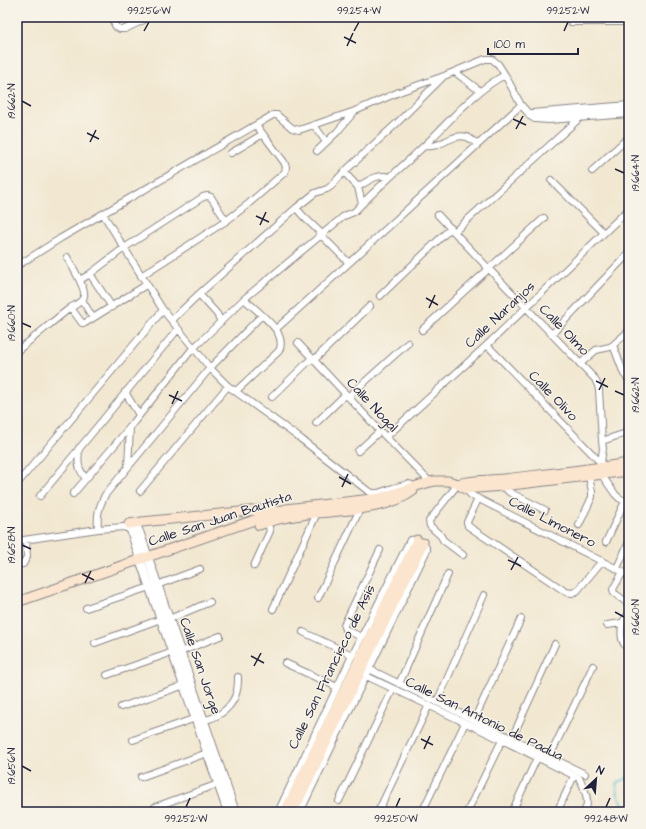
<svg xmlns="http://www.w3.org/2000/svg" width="646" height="829" font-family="'Architects Daughter',sans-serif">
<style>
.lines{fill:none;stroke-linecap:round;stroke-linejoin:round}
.stream{stroke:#52bdce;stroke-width:2}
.minor-casing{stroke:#8a8586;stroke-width:8}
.tertiary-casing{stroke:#8a8586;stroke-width:10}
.secondary-casing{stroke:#8a8586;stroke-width:11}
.minor{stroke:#fff;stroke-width:6}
.tertiary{stroke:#fff;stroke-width:8}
.secondary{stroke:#fbe5cf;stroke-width:9}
.ticks{fill:none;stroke:#22223b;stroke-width:1.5}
.labels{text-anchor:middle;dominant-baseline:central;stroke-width:3;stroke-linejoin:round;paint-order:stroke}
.street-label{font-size:14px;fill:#22223b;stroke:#f7f3e8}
.neatline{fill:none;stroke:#22223b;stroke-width:1.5}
.ticks-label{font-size:10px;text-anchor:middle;fill:#22223b}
</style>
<rect width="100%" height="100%" fill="#f7f3e8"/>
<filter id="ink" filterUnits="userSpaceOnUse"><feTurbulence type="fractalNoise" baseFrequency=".025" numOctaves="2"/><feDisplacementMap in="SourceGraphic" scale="8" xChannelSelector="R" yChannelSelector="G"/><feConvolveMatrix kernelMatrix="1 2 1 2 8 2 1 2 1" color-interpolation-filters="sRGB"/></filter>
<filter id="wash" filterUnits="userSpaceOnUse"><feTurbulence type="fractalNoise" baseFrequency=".012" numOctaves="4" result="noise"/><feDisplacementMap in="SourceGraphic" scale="16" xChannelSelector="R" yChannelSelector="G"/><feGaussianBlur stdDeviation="0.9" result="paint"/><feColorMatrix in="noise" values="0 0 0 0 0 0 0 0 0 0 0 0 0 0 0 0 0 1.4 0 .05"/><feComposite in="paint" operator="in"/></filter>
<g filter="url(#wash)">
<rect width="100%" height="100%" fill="#f2e8d2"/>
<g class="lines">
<path class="stream" d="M628,812L618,795L616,783L629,777"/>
</g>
</g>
<g filter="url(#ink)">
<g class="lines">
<g class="minor-casing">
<path id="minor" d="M111,17L116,27L120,29H125L150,17
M569,17L571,22H629
M455,72L480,91
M314,125L326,142
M425,146C440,149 451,133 467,137C471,139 474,142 478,144
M317,151L337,132L354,112
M231,153L263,134
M592,171L629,137
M344,172L358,187C368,181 377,173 390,177
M551,180L604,233
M358,187L362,204
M296,208L304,217L322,234
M103,214L163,310L210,368L228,386L301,439L368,491L373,493H378L393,488L408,484L412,485
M438,215L488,268L595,379L598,386L599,390L602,441L603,449L600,468L601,474L615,494L619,498L629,503
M454,232L582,116
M321,235L349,263
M17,266L61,238L273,115H277L292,128L299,130L355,111L399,92L444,76L485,59H492L498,64L505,75L521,105L530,115
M90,274L112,307
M141,276L226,221L247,205L285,172L286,167L284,162L256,125
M80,280L90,274L124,248L203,197L207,196L211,197L226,221
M199,294L217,314L221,322
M380,296L451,228
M82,300L93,318
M71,308L82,323H85L146,285
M172,320L199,294L296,208L315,193L327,189L330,187L344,172L397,123L443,77
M276,329L349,263L521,105
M422,330L544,218
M552,334L629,253
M298,343L380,431L430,482
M487,345L601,463
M613,345L624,374L629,380
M17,351C35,337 52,322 70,308C75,305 83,302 84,296C86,288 71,265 67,257
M314,360L370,306
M580,364L596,350L610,347L613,345L629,331
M236,391L279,351C282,345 281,339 278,333C273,323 253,307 244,299
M125,392L139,415
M272,397L312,358
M348,397L408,343
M316,423L346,394
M386,437L487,345L629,209
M602,441L629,432
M79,448C78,463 77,467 86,479
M358,451L380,431
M128,467L130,427
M17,484L163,310
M458,484L429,521L430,526L441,536L443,540L463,555
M503,486L509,492L545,510
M465,489L471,495L629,575
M140,491L228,386
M73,494L130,427L193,348L199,343L244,299L344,216L354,212L357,209C378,187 402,167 424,146C449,122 475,90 505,75
M40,496L178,329
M478,499L467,522L468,526L566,592L572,593L577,591L602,561
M579,525L592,497V492L589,476
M98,529C97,514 98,509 105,495L210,368L262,315
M17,541L98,529L124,527L131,530
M606,542L625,501
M17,564H23L27,557L26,540
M254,566L270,531L268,524L264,522
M617,568L629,542
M623,572L613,589L614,593L629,604
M157,585L200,569
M318,598L360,509
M86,608L150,587
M273,609L317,513
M169,619L210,602
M622,623C621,633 620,643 629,649
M607,625L622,623L629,613
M303,632L352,655
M361,637L345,629L344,627V625L380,550
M95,643L161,619
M180,652L220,636
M285,663L337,687
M367,668L585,774
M362,674L502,740L579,778C583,784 587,795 587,802C587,805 586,809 584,812
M107,675L173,652
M399,684L448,574
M437,702L484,595
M121,707L185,685
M204,720C219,718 234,706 237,690C238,686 238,681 238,677
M474,720L521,619
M512,738L555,644
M133,740L196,718
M550,756L593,666
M141,777L207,753
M339,801L393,689
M155,807L218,784
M278,812L350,660L410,540C418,539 424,542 427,550L300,812
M378,812L429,705
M422,812L465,723
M467,812L502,740
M512,812L537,758
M557,812L574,776"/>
</g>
<g class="tertiary-casing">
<path id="tertiary" d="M532,114L629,106
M530,115L535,118L549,119L629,113
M135,523L140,534L235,812
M129,524L142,565L228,812"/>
</g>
<g class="secondary-casing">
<path id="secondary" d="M458,484C472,479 489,481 504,479C546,474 587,470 629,463
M129,524L142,522L269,509L277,512
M259,525C272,520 286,517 301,515C334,510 386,512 413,491
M17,602L286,509L380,498L420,485L430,482L435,481H448L458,484L465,489L503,486L629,471
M285,812L417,540
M293,812L363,666L423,543"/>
</g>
<use href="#minor" class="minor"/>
<use href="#tertiary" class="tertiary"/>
<use href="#secondary" class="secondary"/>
</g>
</g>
<path class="ticks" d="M144,31L149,22M354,31L359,22M564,31L568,22M344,37L356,43M347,46L353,33M22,101L31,106M513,119L526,125M516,129L523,116M87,133L99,139M90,142L96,130M615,169L624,173M256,216L269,222M260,225L266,212M426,298L438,305M429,308L435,295M22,323L31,327M596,381L608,387M599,390L605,378M615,391L624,395M169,395L182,401M172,404L178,391M339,477L351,484M342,487L348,474M22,545L31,549M508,560L521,566M511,570L518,557M82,574L94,580M85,583L91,571M615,612L624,617M251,656L264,663M254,666L261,653M421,739L433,745M424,749L430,736M22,766L31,771M186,807L190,798M396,807L400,798M606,807L610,798"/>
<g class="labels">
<g class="street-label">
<text transform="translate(500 315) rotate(-43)">Calle Naranjos</text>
<text transform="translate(564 330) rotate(46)">Calle Olmo</text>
<text transform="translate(553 396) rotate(46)">Calle Olivo</text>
<text transform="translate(372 405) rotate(47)">Calle Nogal</text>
<text transform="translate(220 519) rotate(-18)">Calle San Juan Bautista</text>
<text transform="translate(552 522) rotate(27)">Calle Limonero</text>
<text transform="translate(200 666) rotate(71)">Calle San Jorge</text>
<text transform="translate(332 667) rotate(-64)">Calle San Francisco de Asís</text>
<text transform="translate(484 719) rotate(26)">Calle San Antonio de Padua</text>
</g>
</g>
<rect width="646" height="829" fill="none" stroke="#f7f3e8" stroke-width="44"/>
<g transform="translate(596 779) rotate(26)" stroke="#f7f3e8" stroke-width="3" paint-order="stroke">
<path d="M0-3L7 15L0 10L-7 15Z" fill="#22223b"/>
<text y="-6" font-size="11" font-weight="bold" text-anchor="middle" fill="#22223b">N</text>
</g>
<path d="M488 48v6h90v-6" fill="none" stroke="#22223b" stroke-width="2"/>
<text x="494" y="48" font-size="12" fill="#22223b" stroke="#f7f3e8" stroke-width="3" paint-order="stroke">100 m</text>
<rect x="22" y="22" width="602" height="785" class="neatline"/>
<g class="ticks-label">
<text x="149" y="14">99.256°W</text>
<text x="359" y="14">99.254°W</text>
<text x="568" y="14">99.252°W</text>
<text transform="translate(11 101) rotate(-90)" y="4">19.662°N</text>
<text transform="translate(635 173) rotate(-90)" y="4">19.664°N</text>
<text transform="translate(11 323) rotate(-90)" y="4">19.660°N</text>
<text transform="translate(635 395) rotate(-90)" y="4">19.662°N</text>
<text transform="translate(11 545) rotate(-90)" y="4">19.658°N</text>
<text transform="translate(635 617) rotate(-90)" y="4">19.660°N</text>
<text transform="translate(11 766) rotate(-90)" y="4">19.656°N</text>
<text x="186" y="822">99.252°W</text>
<text x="396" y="822">99.250°W</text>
<text x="606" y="822">99.248°W</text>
</g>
</svg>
